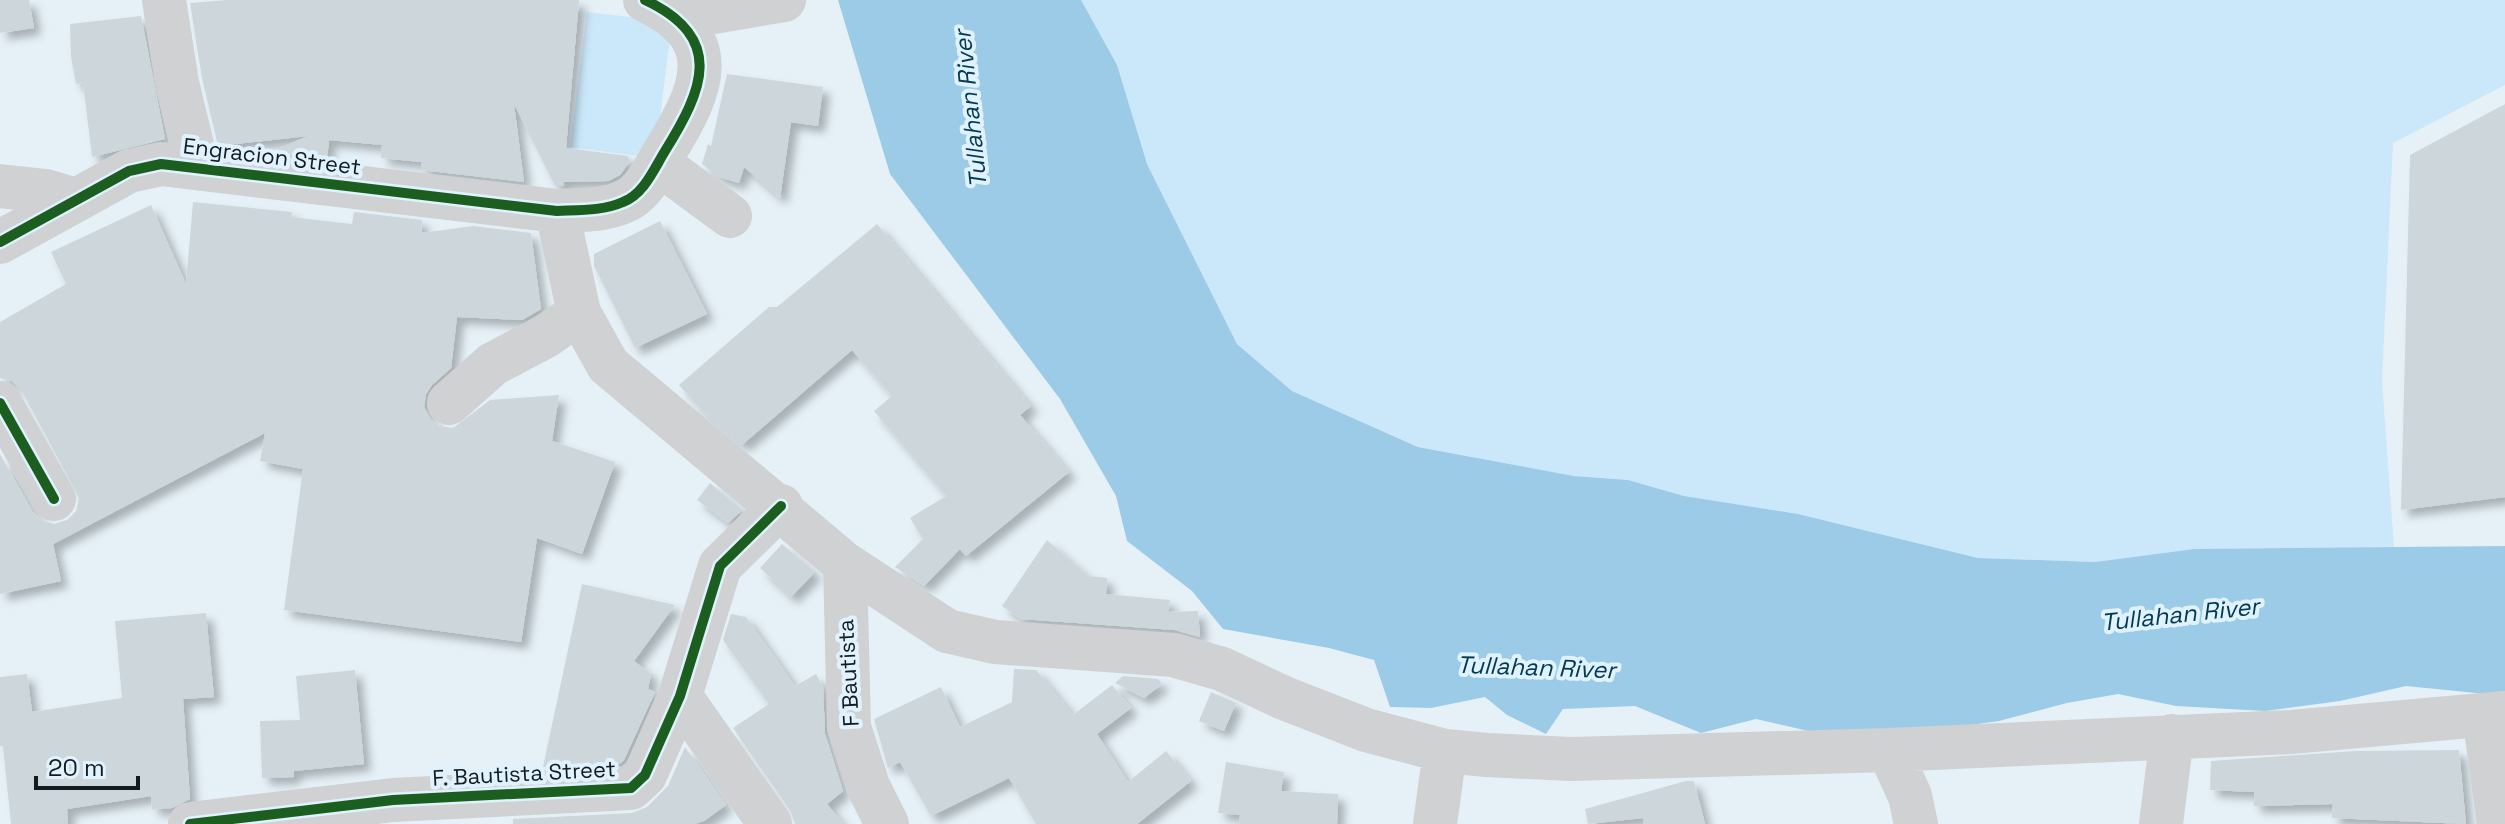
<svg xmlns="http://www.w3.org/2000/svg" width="2505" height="824" font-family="'Space Grotesk',sans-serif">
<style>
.green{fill:#cae8fa}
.water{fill:#9ccbe7}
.building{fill:#cdd6db;filter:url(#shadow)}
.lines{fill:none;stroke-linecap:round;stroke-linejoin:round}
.minor{stroke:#cfd1d3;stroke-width:44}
.cycleway-casing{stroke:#dff2fe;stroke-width:15}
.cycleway{stroke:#1b5e20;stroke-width:10}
.labels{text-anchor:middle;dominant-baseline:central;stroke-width:8;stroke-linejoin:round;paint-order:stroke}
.street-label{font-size:22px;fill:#141b1f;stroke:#dff2fe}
.water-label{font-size:24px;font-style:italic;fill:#033953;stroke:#dff2fe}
</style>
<defs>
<filter id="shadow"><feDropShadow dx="7" dy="7" stdDeviation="4" flood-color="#0004"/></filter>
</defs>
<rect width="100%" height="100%" fill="#e6f1f7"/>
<path class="green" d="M1081,0H2505V85L2393,143L2382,381L2394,547L2194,549L2095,562L1978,558L1798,514L1684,496L1628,480L1574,476L1419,447L1292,391L1237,344L1147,164Z
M587,12L672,22L655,158L570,147Z"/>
<path class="water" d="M838,0H1081L1117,65L1147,164L1237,344L1292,391L1418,447L1574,476L1628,480L1684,496L1798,514L1978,558L2095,562L2194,549L2505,546V693L2496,695L2406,686L2340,701L2265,711L2176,706L2118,694L2067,703L1999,721L1928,731L1826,735L1756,719L1701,733L1635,706L1563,709L1546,734L1507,715L1485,697L1431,708L1390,707L1374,660L1329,648L1223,629L1192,591L1127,541L1116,496L1060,399L890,174Z"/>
<path class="building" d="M0,0H29L34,28L0,33Z
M226,0H579L566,148L628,156L630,161L620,175L608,181L564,182V186H555L514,104L524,182L421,170V162L381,158L382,145L329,140L327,159L271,152L308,136L218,146L202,78L190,3Z
M141,16L165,139L92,157L83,83L76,84L71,57L70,24Z
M727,74L823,87L818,126L791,122L780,198L744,167L739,183L719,177L702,164L708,144L711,146Z
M2505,104V497L2401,510L2410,155Z
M193,202L292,212L291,217L352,224L354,212L422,220L421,233L473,226L531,233L541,309L522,320L457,317L451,368L432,385L426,394L424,407L431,420L440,426L453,428L490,400L559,395L552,441L615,462L582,554L537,538L521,642L284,610L303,469L260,461L265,433L53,544L61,581L0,594V454L32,511L42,521L54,524L67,520L76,511L79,498L22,391L12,381L0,378V322L66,284L51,252L151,205L186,284Z
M660,221L707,314L635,348L594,266V254Z
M877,224L1031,406L1020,415L1069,472L966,556L960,549L924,586L895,567L923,539L910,518L946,496L874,411L892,396L852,350L742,445L703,412L679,385L769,307H777Z
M710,483L742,510L728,523L697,500Z
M1047,540L1088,576L1107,578L1106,594L1170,600L1168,612L1198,611L1200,637L1175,630L1021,619L1002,606Z
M782,544L815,572L791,597L760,568Z
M582,584L675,605L634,661L651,674L648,689L655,692L624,760L621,763L543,767Z
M206,613L214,697L183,699L190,799L172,808L152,809L151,796L67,809L68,824H11L3,746H0V677L27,674L32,712L122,698L115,621Z
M731,614L746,617L795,686L816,674L823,687L825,734L843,791L827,804L843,824H795L790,810L733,728L769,704L723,640Z
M1014,669L1036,670L1073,715L1112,685L1131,708L1097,734L1128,782L1166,751L1191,781L1137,824H1036L1009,778L931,816L900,762L888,768L874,719L941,687L960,727L1012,702Z
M355,670L364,764L294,771V777L262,778L260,721L300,720L296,676Z
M1123,676L1158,679L1162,684L1144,698L1115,683Z
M1211,692L1236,703L1224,731L1199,721Z
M685,747L726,805L704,821L694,824H513V819L632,813L647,807L668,786Z
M2459,750L2466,824L2332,818L2333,804L2254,806V792L2210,790L2211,761L2355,751Z
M1226,762L1284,772L1281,791L1338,794L1337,824H1239L1240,815L1218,813Z
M1686,781H1694L1705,824H1644L1643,818L1588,824L1585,809Z"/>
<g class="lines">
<path class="minor" d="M164,0L177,83L197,166
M678,18L784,0
M658,163L730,216
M0,186L46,191L76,200
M557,211L579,313L608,365L845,564L947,631L995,642L1173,655L1222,669L1284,698L1366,730L1445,751L1487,755L1571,759L1889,750L2291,732L2505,713
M0,242L129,171L161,164L557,211C578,210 603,211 623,202C644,194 654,169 665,151C703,90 726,38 645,0
M0,403L54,499
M449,403L493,364L546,336L579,313
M845,564L849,727L868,786L887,824
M680,696L770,824
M2484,715L2499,824
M1889,750L1910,796L1916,824
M190,824L393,800L631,788L645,775L680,696L720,566L781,506
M1435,824L1445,751
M2161,824L2172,736"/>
<g class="cycleway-casing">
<path id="cycleway" d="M0,242L129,171L161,164L557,211C578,210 603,211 623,202C644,194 654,169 665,151C703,90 726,38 645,0
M0,403L54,499
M190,824L393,800L631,788L645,775L680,696L720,566L781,506"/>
</g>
<use href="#cycleway" class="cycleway"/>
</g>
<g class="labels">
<g class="street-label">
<text transform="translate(272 156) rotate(7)">Engracion Street</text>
<text transform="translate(848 673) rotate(-93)">F Bautista</text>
<text transform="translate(524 773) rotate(-3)">F. Bautista Street</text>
</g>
<g class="water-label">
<text transform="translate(970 109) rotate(-96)">Tullahan River</text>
<text transform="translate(2180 614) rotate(-6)">Tullahan River</text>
<text transform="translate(1536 667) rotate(2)">Tullahan River</text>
</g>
</g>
<path d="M36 776v12h102v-12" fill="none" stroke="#141b1f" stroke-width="4"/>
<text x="48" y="776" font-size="24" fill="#141b1f" stroke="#dff2fe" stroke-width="6" paint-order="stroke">20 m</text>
</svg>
